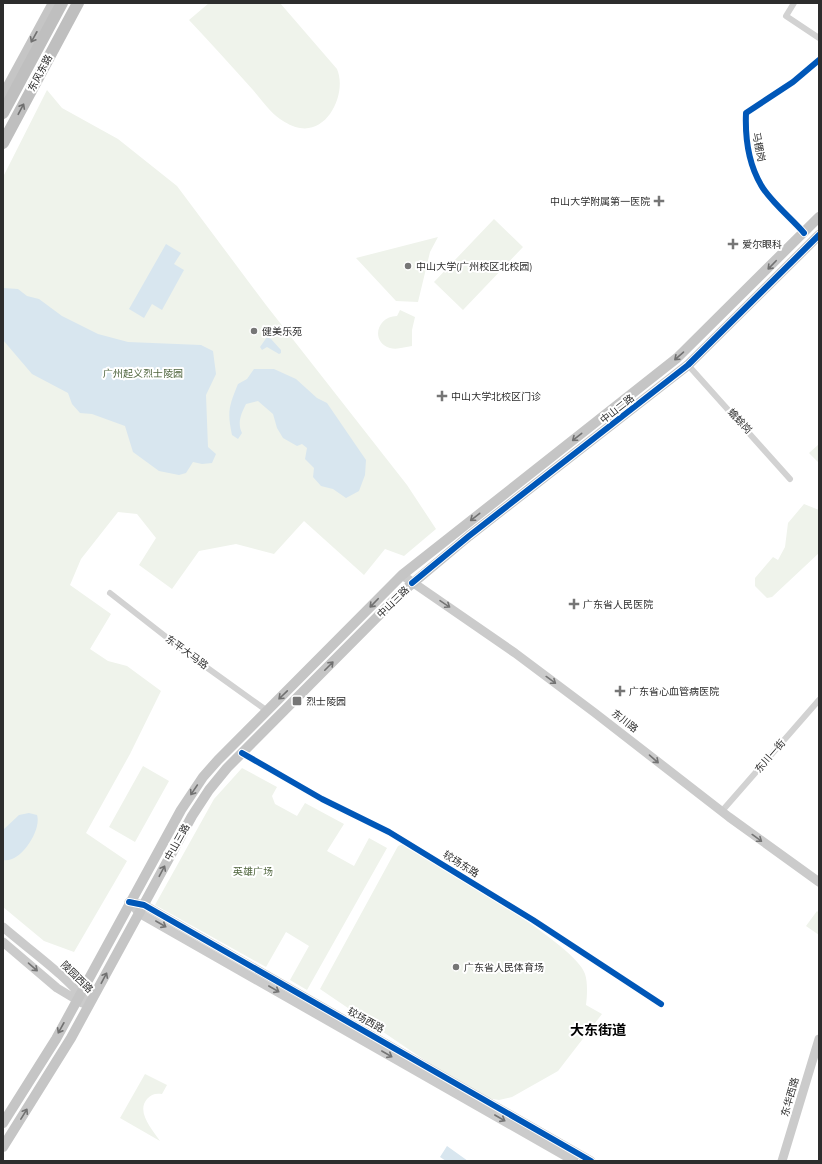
<svg xmlns="http://www.w3.org/2000/svg" width="822" height="1164" font-family="Montserrat,'Noto Sans SC',sans-serif">
<style>
.green{fill:#eff3eb}
.water{fill:#d8e6ef}
.lines{fill:none;stroke-linecap:round;stroke-linejoin:round}
.street{stroke:#d2d2d2;stroke-width:6}
.secondary{stroke:#cbcbcb;stroke-width:9}
.primary{stroke:#c5c5c5;stroke-width:10}
.highway{stroke:#bfbfbf;stroke-width:12}
.cycleway-casing{stroke:#fff;stroke-width:8}
.cycleway{stroke:#0057b8;stroke-width:6}
.oneway{stroke:#717171}
.oneway2{stroke:#6f6f6f}
.oneway3{stroke:#747474}
.poi-dot{fill:#767676;stroke:#fff;stroke-width:1.5}
.labels{text-anchor:middle;dominant-baseline:central;stroke-width:4;stroke-linejoin:round;paint-order:stroke}
.street-label{font-size:10px;fill:#2d2d2d;stroke:#fff}
.poi-label{font-size:10px;fill:#2d2d2d;stroke:#fff;text-anchor:start}
.park-label{font-size:10px;fill:#4f653d;stroke:#fff}
.district-label{font-size:14px;font-weight:bold;fill:#000;stroke:#fff}
</style>
<rect width="100%" height="100%" fill="#fff"/>
<path class="green" d="M209,3H280L337,69C347,92 329,133 300,128C293,127 286,123 280,119C270,112 261,99 253,90C232,67 211,43 189,20Z
M47,90L62,108L118,139L177,186L266,305L407,485L436,529L404,556L385,549L364,575L304,521L274,554L236,544L199,551L172,589L139,565L156,538L137,514L118,512L81,559L70,585L111,614L90,649L108,661L127,666L161,691L130,754L86,833L127,861L74,952L44,941L3,907V177Z
M494,219L523,247L463,310L434,282Z
M438,237L430,252L418,302L396,301L356,258Z
M400,310L415,317L412,330V346C405,347 397,350 390,348C370,342 377,316 397,316Z
M819,444V463L809,453Z
M804,504L819,510V553L772,597L767,598L755,586V578L773,557L778,560L785,547L788,523Z
M143,766L169,781L135,842L109,827Z
M242,768L277,787L272,796L275,804L297,816L305,803L344,824L327,851L354,866L369,838L387,848L307,990L290,980L309,946L286,932L266,967L155,905L214,799Z
M403,844C436,864 576,944 585,974C588,983 587,997 586,1005L602,1014L558,1071L512,1097L499,1100L487,1098L442,1072L320,989L398,846Z
M817,911L819,913V935L806,926Z
M145,1074L167,1085L162,1094C156,1093 151,1094 147,1099C136,1112 152,1129 160,1141L120,1118Z"/>
<path class="water" d="M166,244L181,253L174,264L184,270L162,310L152,304L144,318L129,309Z
M3,288L18,289L27,296L39,299L62,316L98,334L128,342L201,345L213,351L216,374L206,395L208,447L216,454L212,463L202,464L193,462L186,473L179,475L159,471L133,452L125,426L92,414L80,413L72,404L68,393L32,374L3,340Z
M267,337L271,339L281,350V353L279,354L267,347L262,350L260,347Z
M254,369H274L296,379L317,398L327,403L366,460L365,475L359,491L346,498L333,489L321,486L313,477L314,468L305,459L307,448L302,444L297,446L283,438L277,428L273,414L258,401L246,404C241,414 237,423 242,433L238,439L232,435C227,412 229,406 238,384L247,379Z
M29,813L37,815C42,830 20,864 3,860V830L19,815Z
M447,1146L468,1161H446L440,1157Z"/>
<g class="lines">
<path class="street" d="M794,3L786,16L819,38
M804,233C792,219 769,200 761,185C748,163 745,138 746,113L793,82L819,60
M688,365L790,479
M110,593L188,654L266,710
M242,753L322,799L389,832L533,920L661,1004
M722,811L819,700"/>
<path class="secondary" d="M402,575L515,653L595,713L729,817L819,882
M129,902L144,905L591,1161
M135,908L139,913L574,1161
M3,927C32,952 66,975 89,1005
M3,942L57,988L82,1003
M782,1161L819,1039"/>
<path class="primary" d="M3,95L53,3
M3,1123L56,1039L181,810L203,777L218,760L402,575L677,358L819,217
M3,1147L71,1038L192,816L209,790L227,768L401,593L469,536L688,365L819,235"/>
<path class="highway" d="M3,113L62,3
M3,143L78,3"/>
<g class="cycleway-casing">
<path id="cycleway" d="M804,233C792,219 769,200 761,185C748,163 745,138 746,113L793,82L819,60
M412,583L469,536L688,365L819,235
M242,753L322,799L389,832L533,920L661,1004
M129,902L144,905L591,1161"/>
</g>
<use href="#cycleway" class="cycleway"/>
</g>
<defs><path id="oneway-shaft" d="M-6 0H5M1.5-3L5.5 0L1.5 3" fill="none" stroke-width="1.6" stroke-linecap="round" stroke-linejoin="round"/></defs>
<g class="oneway">
<use href="#oneway-shaft" transform="translate(34 37) rotate(119)"/>
<use href="#oneway-shaft" transform="translate(772 265) rotate(134)"/>
<use href="#oneway-shaft" transform="translate(679 356) rotate(139)"/>
<use href="#oneway-shaft" transform="translate(577 437) rotate(142)"/>
<use href="#oneway-shaft" transform="translate(475 517) rotate(142)"/>
<use href="#oneway-shaft" transform="translate(374 603) rotate(134)"/>
<use href="#oneway-shaft" transform="translate(329 666) rotate(-45)"/>
<use href="#oneway-shaft" transform="translate(283 695) rotate(136)"/>
<use href="#oneway-shaft" transform="translate(194 790) rotate(124)"/>
<use href="#oneway-shaft" transform="translate(162 871) rotate(-62)"/>
<use href="#oneway-shaft" transform="translate(104 978) rotate(-62)"/>
<use href="#oneway-shaft" transform="translate(61 1028) rotate(119)"/>
<use href="#oneway-shaft" transform="translate(24 1114) rotate(-58)"/>
</g>
<use class="oneway2" href="#oneway-shaft" transform="translate(21 109) rotate(-62)"/>
<g class="oneway3">
<use href="#oneway-shaft" transform="translate(445 604) rotate(34)"/>
<use href="#oneway-shaft" transform="translate(551 680) rotate(36)"/>
<use href="#oneway-shaft" transform="translate(654 759) rotate(41)"/>
<use href="#oneway-shaft" transform="translate(757 838) rotate(36)"/>
<use href="#oneway-shaft" transform="translate(161 924) rotate(30)"/>
<use href="#oneway-shaft" transform="translate(33 967) rotate(41)"/>
<use href="#oneway-shaft" transform="translate(274 989) rotate(30)"/>
<use href="#oneway-shaft" transform="translate(387 1054) rotate(30)"/>
<use href="#oneway-shaft" transform="translate(500 1118) rotate(30)"/>
</g>
<g class="poi-dot">
<path d="M657 195h4v4h4v4h-4v4h-4v-4h-4v-4h4z"/>
<path d="M731 238h4v4h4v4h-4v4h-4v-4h-4v-4h4z"/>
<circle cx="408" cy="266" r="4"/>
<circle cx="254" cy="331" r="4"/>
<path d="M440 390h4v4h4v4h-4v4h-4v-4h-4v-4h4z"/>
<path d="M572 598h4v4h4v4h-4v4h-4v-4h-4v-4h4z"/>
<path d="M618 685h4v4h4v4h-4v4h-4v-4h-4v-4h4z"/>
<rect x="292" y="696" width="10" height="10" rx="2"/>
<circle cx="456" cy="967" r="4"/>
</g>
<g class="labels">
<g class="street-label">
<text transform="translate(40 73) rotate(-62)">东风东路</text>
<text transform="translate(759 147) rotate(79)">马棚岗</text>
<text transform="translate(617 409) rotate(-38)">中山二路</text>
<text transform="translate(740 421) rotate(47)">蟾蜍岗</text>
<text transform="translate(393 602) rotate(-44)">中山三路</text>
<text transform="translate(187 652) rotate(36)">东平大马路</text>
<text transform="translate(625 721) rotate(38)">东川路</text>
<text transform="translate(770 756) rotate(-49)">东川一街</text>
<text transform="translate(177 842) rotate(-61)">中山三路</text>
<text transform="translate(461 864) rotate(32)">较场东路</text>
<text transform="translate(77 977) rotate(44)">陵园西路</text>
<text transform="translate(366 1020) rotate(29)">较场西路</text>
<text transform="translate(790 1097) rotate(-74)">东华西路</text>
</g>
<g class="poi-label">
<text x="650" y="201" text-anchor="end">中山大学附属第一医院</text>
<text x="742" y="244">爱尔眼科</text>
<text x="416" y="266">中山大学(广州校区北校园)</text>
<text x="262" y="331">健美乐苑</text>
<text x="451" y="396">中山大学北校区门诊</text>
<text x="583" y="604">广东省人民医院</text>
<text x="629" y="691">广东省心血管病医院</text>
<text x="306" y="701">烈士陵园</text>
<text x="464" y="967">广东省人民体育场</text>
</g>
<g class="park-label">
<text x="143" y="373">广州起义烈士陵园</text>
<text x="253" y="871">英雄广场</text>
</g>
<g class="district-label">
<text x="598" y="1030">大东街道</text>
</g>
</g>
<rect width="822" height="1164" fill="none" stroke="#2d2d2d" stroke-width="8"/>
</svg>
